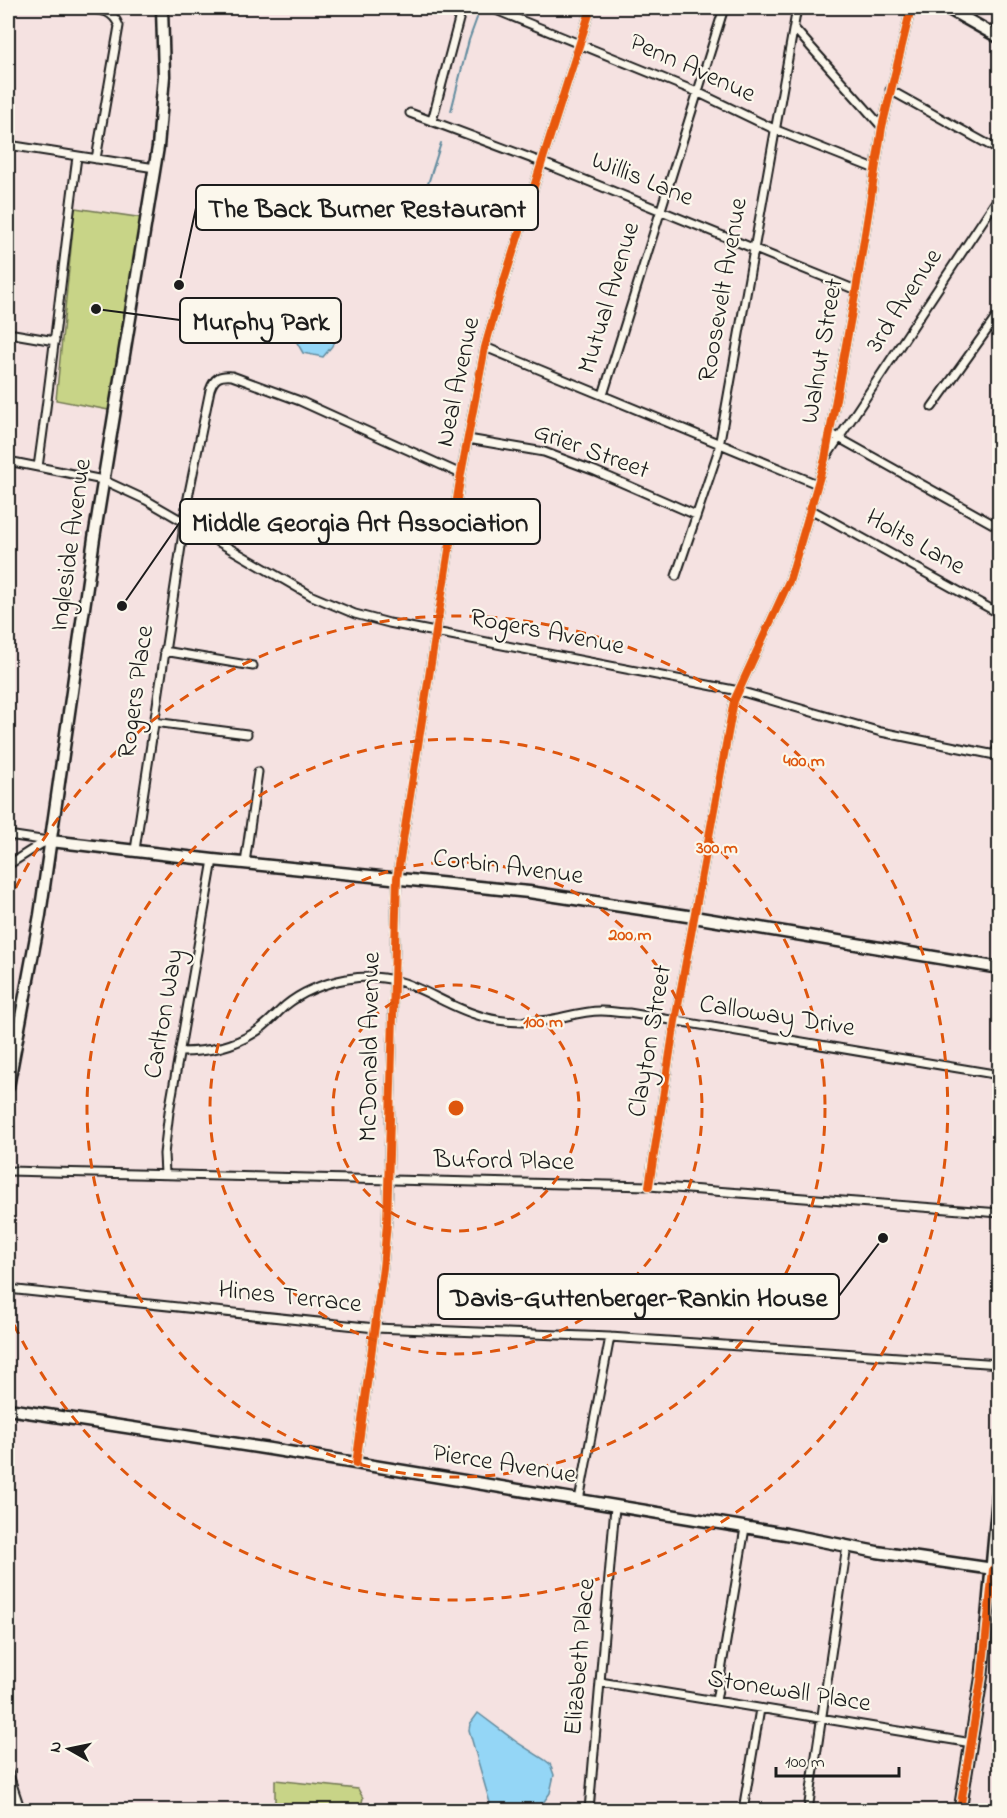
<svg xmlns="http://www.w3.org/2000/svg" width="1007" height="1818" font-family="'Indie Flower',sans-serif">
<style>
.green{fill:#c8d487;stroke:#727852;stroke-width:1.5}
.water{fill:#94d6f6;stroke:#648c9f;stroke-width:1.5}
.lines{fill:none;stroke-linecap:round;stroke-linejoin:round}
.stream{stroke:#648c9f;stroke-width:2}
.street-casing{stroke:#1c1c1c;stroke-width:11}
.secondary-casing{stroke:#1c1c1c;stroke-width:15}
.primary-casing{stroke:#1c1c1c;stroke-width:15}
.street{stroke:#fbf7ec;stroke-width:7}
.secondary{stroke:#fbf7ec;stroke-width:10}
.primary{stroke:#fbf7ec;stroke-width:10}
.cycleway-casing{stroke:#fbf7ec;stroke-width:11}
.cycleway{stroke:#e8590c;stroke-width:8}
.ring{fill:none;stroke:#de560d;stroke-width:3;stroke-dasharray:10 8}
.labels{text-anchor:middle;dominant-baseline:central;stroke-width:4.5;stroke-linejoin:round;paint-order:stroke}
.street-label{font-size:26px;fill:#1c1c1c;stroke:#fbf7ec}
.centre{fill:#de560d;stroke:#fbf7ec;stroke-width:3}
.ring-label{font-size:18px;text-anchor:middle;font-weight:bold;fill:#de560d;stroke:#fbf7ec;stroke-width:4.5;stroke-linejoin:round;paint-order:stroke}
.leader{fill:none;stroke:#1c1c1c;stroke-width:2}
.callout-dot{fill:#1c1c1c;stroke:#fbf7ec;stroke-width:2}
.callout{fill:#fbf7ec;stroke:#1c1c1c;stroke-width:2}
.callout-label{font-size:27px;text-anchor:middle;font-weight:bold;fill:#1c1c1c}
</style>
<rect width="100%" height="100%" fill="#f5e2e1"/>
<filter id="ink" filterUnits="userSpaceOnUse"><feTurbulence type="fractalNoise" baseFrequency=".0167" numOctaves="2"/><feDisplacementMap in="SourceGraphic" scale="12" xChannelSelector="R" yChannelSelector="G"/><feConvolveMatrix kernelMatrix="1 2 1 2 8 2 1 2 1" color-interpolation-filters="sRGB"/></filter>
<g filter="url(#ink)">
<path class="green" d="M75,208L143,218L109,410L56,400Z
M275,1780L358,1789L363,1798L360,1810H275Z"/>
<path class="water" d="M316,309C322,311 330,312 335,315C352,326 331,347 323,357L303,353L292,334L302,315Z
M478,1713L518,1743L545,1760L550,1764L554,1775L550,1793L543,1803L534,1810H492L469,1730L470,1724Z"/>
<g class="lines">
<path class="stream" d="M451,111L469,40L477,18
M427,187L441,143"/>
<g class="street-casing">
<path id="street" d="M81,8C98,10 112,8 119,26L96,159
M491,8L697,92L774,129L875,169
M794,28L882,127
M890,90L1000,151
M410,113L541,162L856,290
M432,121L462,8
M8,145L155,168
M8,333L55,341
M485,347L817,484
M603,395L724,8
M932,407L1000,312
M830,433L1000,528
M468,439L544,452L595,471L696,515
M827,456L1000,195
M8,461L103,480L146,500L312,596L355,614L389,623L739,691L881,732L1000,756
M38,467C53,364 63,260 77,157
M810,509L1000,614
M676,576L718,452L797,8
M164,651L253,666
M154,722L247,734
M994,755L1000,743
M8,835L48,841
M135,850L183,533V522L210,390C214,378 219,375 232,376L300,401L461,474
M245,863L258,772
M8,865L41,844L51,841
M180,1052C206,1052 232,1047 254,1033C266,1026 275,1015 285,1006C302,992 325,983 347,979C407,968 434,1004 484,1017C505,1023 526,1023 548,1020C565,1017 583,1011 601,1011C610,1011 620,1013 629,1013L1000,1075
M8,1171L649,1186L1000,1213
M165,1174L164,1154L169,1112L213,860
M649,1186L675,1021L734,701L790,579L825,459L856,290L882,127L911,8
M8,1289L375,1328L610,1337L1000,1364
M356,1464L383,1268L387,1223L397,878L461,474L485,347L502,287L591,8
M579,1500L610,1337
M993,1570L1000,1585
M600,1682L972,1743
M716,1701L745,1528
M8,1772L20,1808L24,1810
M589,1810L615,1507
M743,1810L760,1709
M808,1810L847,1546"/>
</g>
<g class="secondary-casing">
<path id="secondary" d="M947,8L1000,38
M51,841L213,860L529,892L694,917L1000,968
M8,1087L40,915L94,538L158,147L164,76L162,8"/>
</g>
<g class="primary-casing">
<path id="primary" d="M8,1409L270,1449L786,1534L877,1552L1000,1570
M960,1810L982,1674L1000,1474"/>
</g>
<use href="#street" class="street"/>
<use href="#secondary" class="secondary"/>
<use href="#primary" class="primary"/>
<g class="cycleway-casing">
<path id="cycleway" d="M649,1186L675,1021L734,701L790,579L825,459L856,290L882,127L911,8
M356,1464L383,1268L387,1223L397,878L461,474L485,347L502,287L591,8
M960,1810L982,1674L993,1570H1000"/>
</g>
<use href="#cycleway" class="cycleway"/>
</g>
</g>
<g class="ring">
<circle cx="456" cy="1108" r="123"/>
<circle cx="456" cy="1108" r="246"/>
<circle cx="456" cy="1108" r="369"/>
<path d="M8 904A492 492 0 1 1 8 1312"/>
</g>
<g class="labels">
<g class="street-label">
<text transform="translate(692 69) rotate(24)">Penn Avenue</text>
<text transform="translate(642 180) rotate(22)">Willis Lane</text>
<text transform="translate(724 290) rotate(-80)">Roosevelt Avenue</text>
<text transform="translate(610 298) rotate(-73)">Mutual Avenue</text>
<text transform="translate(905 301) rotate(-57)">3rd Avenue</text>
<text transform="translate(823 351) rotate(-80)">Walnut Street</text>
<text transform="translate(459 382) rotate(-78)">Neal Avenue</text>
<text transform="translate(591 452) rotate(20)">Grier Street</text>
<text transform="translate(915 543) rotate(29)">Holts Lane</text>
<text transform="translate(72 545) rotate(-82)">Ingleside Avenue</text>
<text transform="translate(547 633) rotate(11)">Rogers Avenue</text>
<text transform="translate(137 692) rotate(-82)">Rogers Place</text>
<text transform="translate(508 868) rotate(7)">Corbin Avenue</text>
<text transform="translate(165 1014) rotate(-80)">Carlton Way</text>
<text transform="translate(777 1017) rotate(9)">Calloway Drive</text>
<text transform="translate(651 1041) rotate(-80)">Clayton Street</text>
<text transform="translate(371 1047) rotate(-89)">McDonald Avenue</text>
<text transform="translate(504 1162) rotate(1)">Buford Place</text>
<text transform="translate(290 1298) rotate(6)">Hines Terrace</text>
<text transform="translate(504 1465) rotate(9)">Pierce Avenue</text>
<text transform="translate(581 1657) rotate(-85)">Elizabeth Place</text>
<text transform="translate(789 1692) rotate(9)">Stonewall Place</text>
</g>
</g>
<circle cx="456" cy="1108" r="9" class="centre"/>
<g class="ring-label">
<text x="804" y="766">400 m</text>
<text x="717" y="853">300 m</text>
<text x="630" y="940">200 m</text>
<text x="543" y="1027">100 m</text>
</g>
<path class="leader" d="M179 285L196 208M96 309L180 320M122 606L180 522M883 1238L839 1296"/>
<g class="callout-dot">
<circle cx="179" cy="285" r="6"/>
<circle cx="96" cy="309" r="6"/>
<circle cx="122" cy="606" r="6"/>
<circle cx="883" cy="1238" r="6"/>
</g>
<g class="callout">
<rect x="196" y="185" width="342" height="45" rx="6"/>
<rect x="180" y="298" width="161" height="45" rx="6"/>
<rect x="180" y="499" width="360" height="45" rx="6"/>
<rect x="438" y="1274" width="401" height="45" rx="6"/>
</g>
<g class="callout-label">
<text x="367" y="217">The Back Burner Restaurant</text>
<text x="261" y="330">Murphy Park</text>
<text x="360" y="531">Middle Georgia Art Association</text>
<text x="639" y="1306">Davis-Guttenberger-Rankin House</text>
</g>
<rect width="1007" height="1818" fill="none" stroke="#fbf7ec" stroke-width="30"/>
<rect x="15" y="15" width="977" height="1788" fill="none" stroke="#1c1c1c" stroke-width="2" filter="url(#ink)"/>
<g transform="translate(69 1749) rotate(279)" stroke="#fbf7ec" stroke-width="4.5" paint-order="stroke">
<path d="M0-4.5L10 22L0 15L-10 22Z" fill="#1c1c1c"/>
<text y="-9" font-size="16" font-weight="bold" text-anchor="middle" fill="#1c1c1c">N</text>
</g>
<path d="M776 1767v9h123v-9" fill="none" stroke="#1c1c1c" stroke-width="3"/>
<text x="785" y="1767" font-size="18" fill="#1c1c1c" stroke="#fbf7ec" stroke-width="4.5" paint-order="stroke">100 m</text>
</svg>
